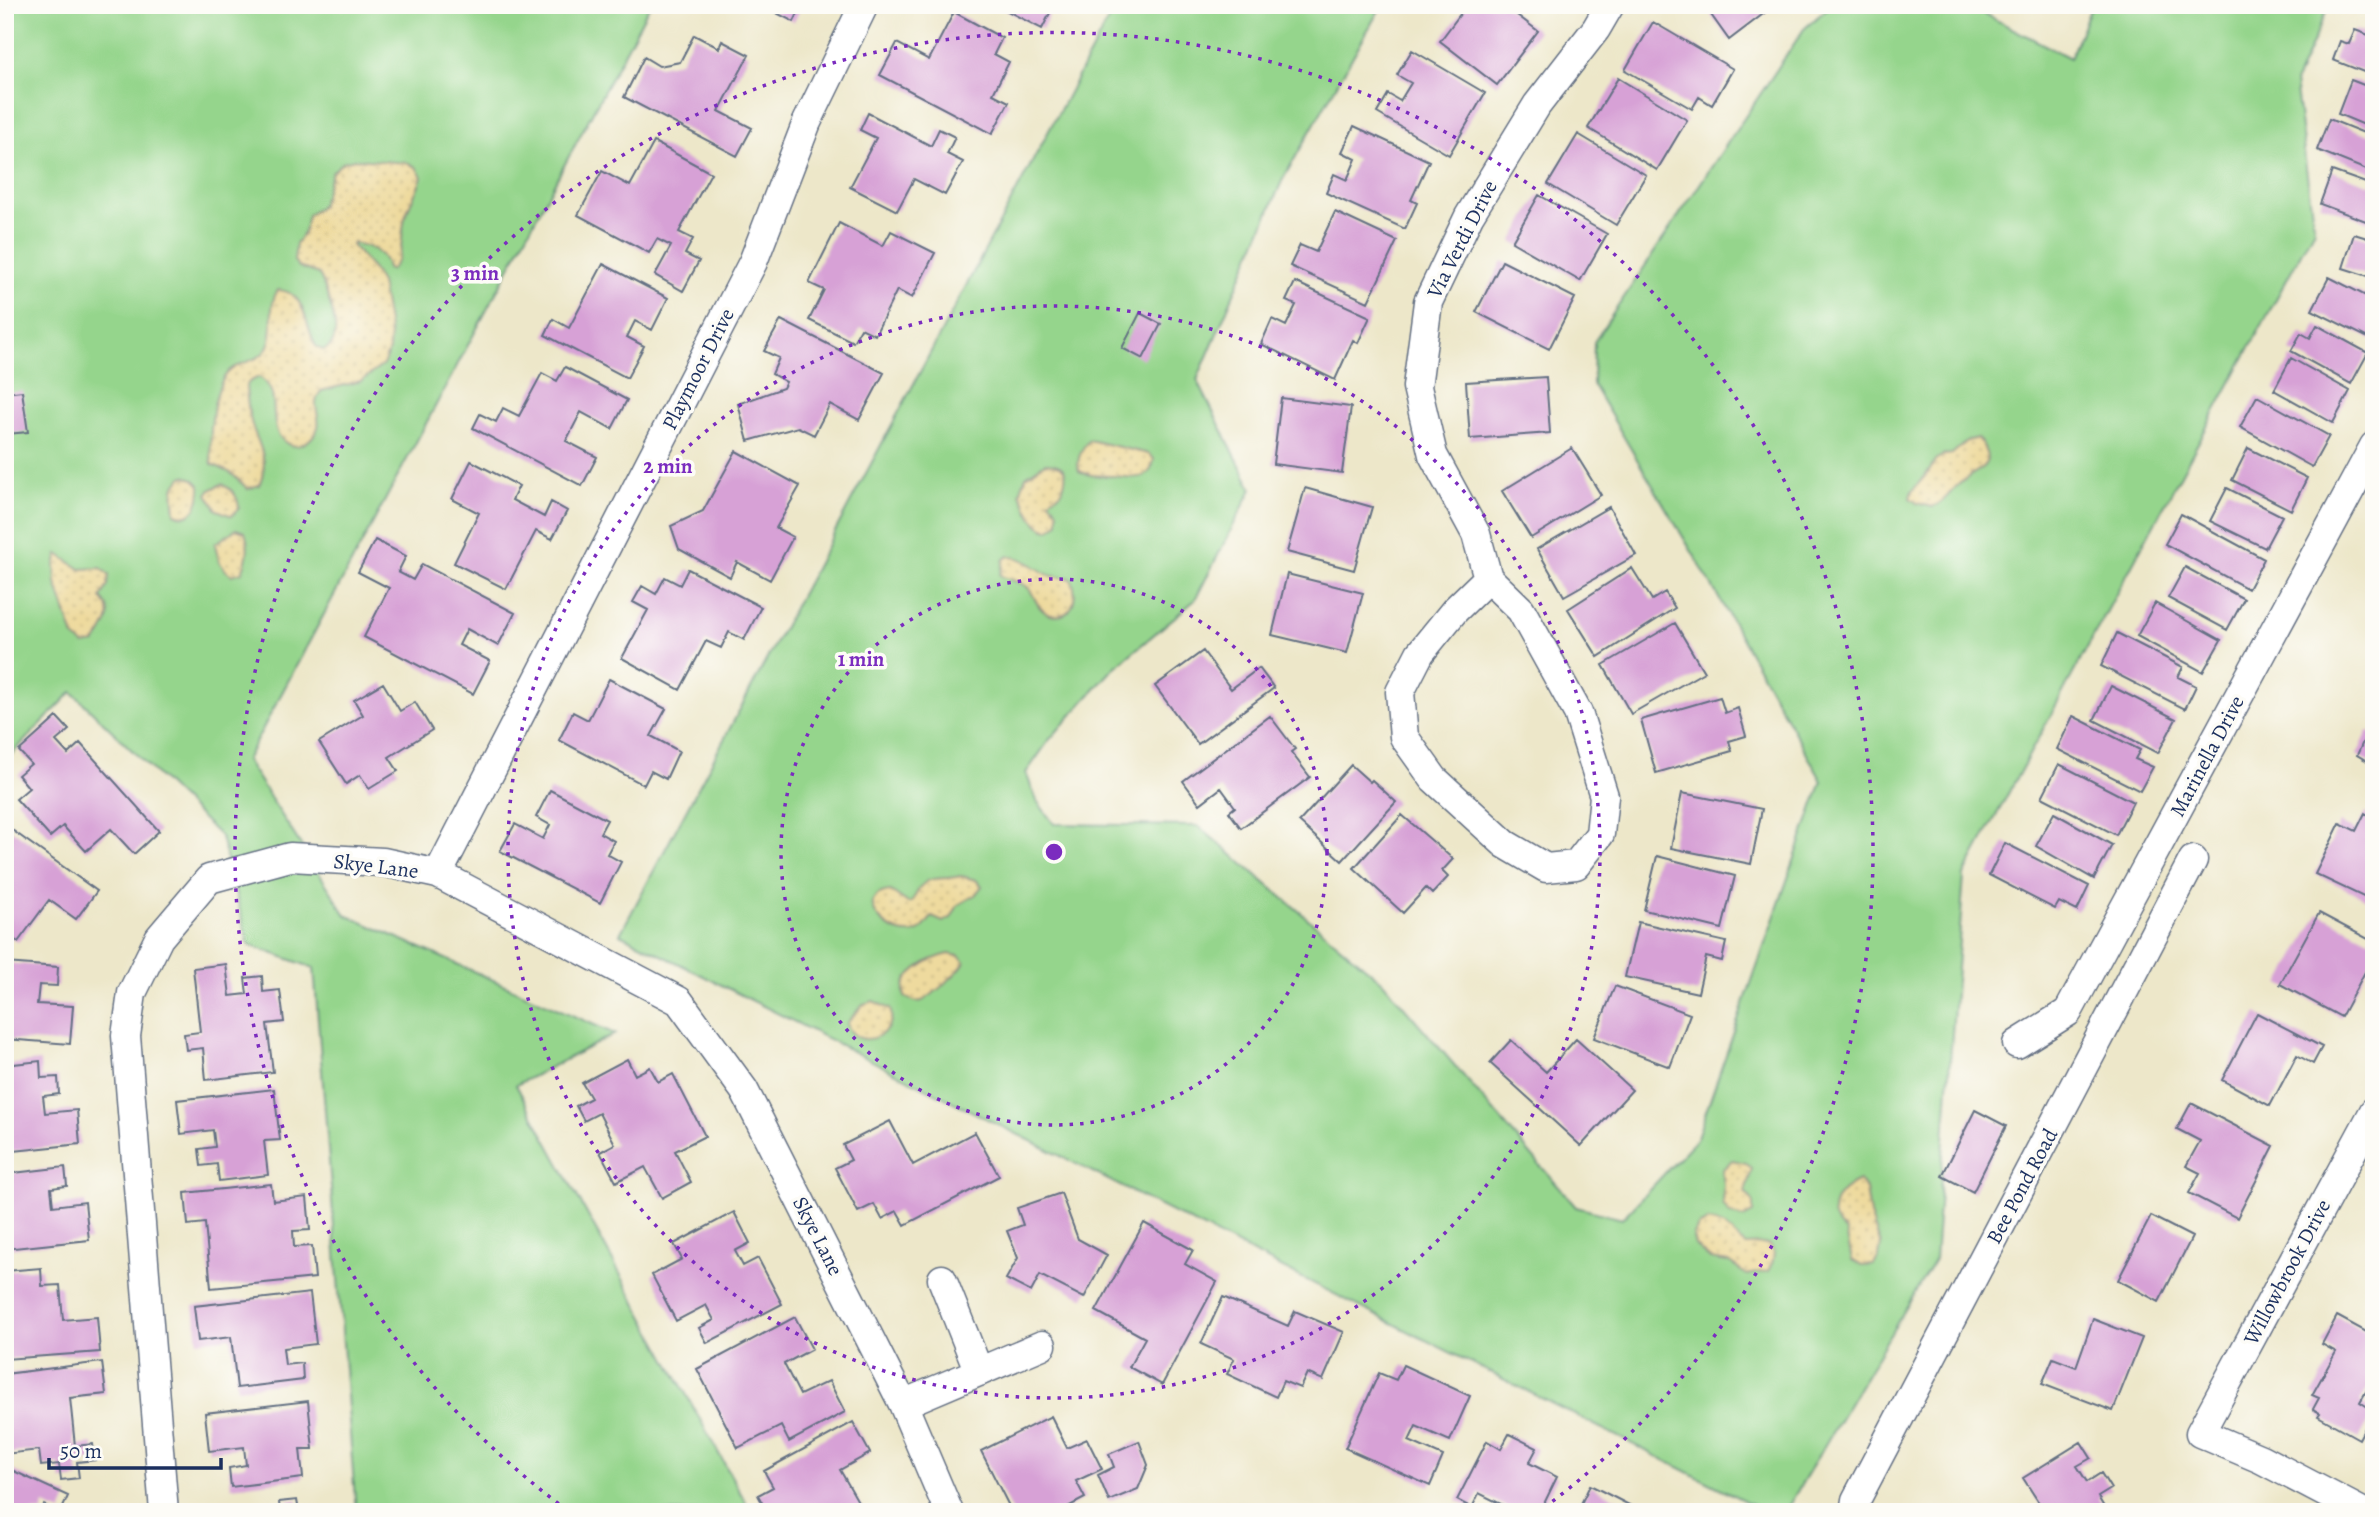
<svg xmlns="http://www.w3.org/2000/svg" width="2379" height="1517" font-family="Alegreya,serif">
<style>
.green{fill:#95d58c;stroke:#588275;stroke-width:2}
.sand{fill:url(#sand-dots);stroke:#84847e;stroke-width:2}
.building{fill:#d7a1d6}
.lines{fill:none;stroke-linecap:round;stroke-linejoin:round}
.street-casing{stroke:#646f83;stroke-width:31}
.street{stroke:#fff;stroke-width:28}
.ring{fill:none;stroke:#7b2cbf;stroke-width:3.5;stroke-dasharray:3.5 7}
.labels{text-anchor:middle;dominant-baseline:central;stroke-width:7;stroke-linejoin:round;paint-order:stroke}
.street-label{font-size:21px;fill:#1b2f5e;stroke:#fdfcf7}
.centre{fill:#7b2cbf;stroke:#fdfcf7;stroke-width:3.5}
.ring-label{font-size:21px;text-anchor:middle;font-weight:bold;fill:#7b2cbf;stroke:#fdfcf7;stroke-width:7;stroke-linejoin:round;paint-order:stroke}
</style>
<defs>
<pattern id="sand-dots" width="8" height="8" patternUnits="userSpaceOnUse" patternTransform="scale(1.75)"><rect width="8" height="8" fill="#eeda9e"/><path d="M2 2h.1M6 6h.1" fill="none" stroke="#ccbb8a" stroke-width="1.8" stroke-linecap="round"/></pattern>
</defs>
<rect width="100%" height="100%" fill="#fdfcf7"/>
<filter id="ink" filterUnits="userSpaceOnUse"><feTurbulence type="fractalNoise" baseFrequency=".0143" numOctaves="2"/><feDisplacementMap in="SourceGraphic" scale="14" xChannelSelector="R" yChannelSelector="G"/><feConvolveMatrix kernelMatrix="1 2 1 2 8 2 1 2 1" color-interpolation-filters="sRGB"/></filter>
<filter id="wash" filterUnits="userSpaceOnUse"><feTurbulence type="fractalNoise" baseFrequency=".00686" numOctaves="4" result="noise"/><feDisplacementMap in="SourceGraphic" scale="28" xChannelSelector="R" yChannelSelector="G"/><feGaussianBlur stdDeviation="1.57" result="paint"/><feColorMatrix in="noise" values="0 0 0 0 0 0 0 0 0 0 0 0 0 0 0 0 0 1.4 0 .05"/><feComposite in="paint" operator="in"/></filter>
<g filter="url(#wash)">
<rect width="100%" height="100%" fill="#ede7c9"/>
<path class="green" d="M5,5H650L246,760L346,915L615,1034L516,1085L751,1512H356L314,968L249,945L221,837L72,692L5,761Z
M1116,5H1382L1282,181L1197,380L1252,489L1195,600L1114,668L1050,739L1026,773L1037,801L1054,824L1198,826L1383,982L1576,1207L1622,1219L1696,1140L1822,781L1711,584L1593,385L1594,342L1804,29L1831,5H1967L2070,58L2092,5H2329L2295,82L2314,229L1964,875L1935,1259L1785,1512H1767L620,934Z"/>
<path class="sand" d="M354,159L408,163L416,167L422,177C417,192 409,204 405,218C400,236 405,257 390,270L387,269C385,251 369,246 353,243L352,245L374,271L381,283L390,334L389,350L383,365L361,381L321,391C310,407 321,412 318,427C315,439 299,450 288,444C262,430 286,393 259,377L249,382L246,387C247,401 249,418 254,431C262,450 269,465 259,485L248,489L231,473L212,464C208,441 211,379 235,367C245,361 261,360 267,348C277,330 266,307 278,290C307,291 305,328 316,346L322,350C349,344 327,296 322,280L319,274L299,267L294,261L296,244L304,232L308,215L321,206L332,172L343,162Z
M1977,438C2002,468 1974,469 1958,485C1948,494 1945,502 1932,507L1917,503L1910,498L1912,491L1930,470L1935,460L1944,455L1952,454L1967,441Z
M1089,440L1149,454L1154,459C1151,484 1130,477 1113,476C1099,475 1091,477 1079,471C1076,459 1081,449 1089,440Z
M1045,463C1068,464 1069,474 1061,493L1049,500L1058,511V523L1050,530C1033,528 1027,507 1020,493L1026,476Z
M184,476L194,479L200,485C201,500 194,523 175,513C174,496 169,487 184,476Z
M222,484C233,490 238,496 239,508L232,516L217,510L207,494L210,490Z
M236,529L245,532C250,546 248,559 242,572L232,575C219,567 218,558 215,544Z
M58,554L80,569L101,568L109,575L108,585L101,598C117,613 105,628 95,643L84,645L74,637L56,583L55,565Z
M1009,556C1022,557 1036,568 1047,574C1052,577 1063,577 1070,578C1080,592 1074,621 1051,615C1038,611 1036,599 1030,590C1024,581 1009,581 1000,575L1004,559Z
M961,876L976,880L982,886L975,895L958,905L951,918L943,922L932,917C928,921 925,927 920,930C893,946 847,895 891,891L908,903L912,902C926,871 932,882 961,876Z
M949,954L959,956L965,961C962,970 931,997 922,1001C916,1003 910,1000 905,997C897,974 931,958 949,954Z
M873,1001L890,1009C900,1035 855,1054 847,1023L863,1004Z
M1732,1160L1746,1163L1752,1169L1745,1192L1753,1201V1213L1743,1218L1730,1214L1723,1205L1724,1185L1722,1170Z
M1859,1181L1866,1189L1870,1215L1881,1245L1879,1256L1874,1265L1862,1266L1852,1260L1846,1231C1821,1215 1836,1190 1859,1181Z
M1708,1221L1723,1225L1745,1245L1768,1244L1774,1253L1773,1261L1768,1271L1747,1275L1728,1262L1710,1259L1702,1252L1695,1245L1693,1237L1698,1226Z"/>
<g id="blocks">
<path class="building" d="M761,5H802L794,22Z
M996,5H1054L1042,29Z
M1467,5H1504L1538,31L1497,85L1440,41Z
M1704,5H1775L1729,40Z
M954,12L1002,38L994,54L1009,62L993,94L1009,102L992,134L880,75L897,43L929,60Z
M1653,22L1733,69L1712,105L1699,97L1692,109L1625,70Z
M2355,30L2374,37V76L2333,60L2340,41L2349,44Z
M694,35L719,48L722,41L749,55L719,111L752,128L737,156L624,97L644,57L659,66L680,62Z
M1412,50L1485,93L1449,155L1377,113L1388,94L1400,101L1411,83L1397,75Z
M1618,78L1687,120L1657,170L1588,128Z
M2351,80L2374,89V129L2338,114Z
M868,113L931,146L939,129L955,137L947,154L963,162L945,195L914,179L897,211L850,187L876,138L860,130Z
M2329,119L2374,137V173L2317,150Z
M1354,126L1429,161L1411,200L1417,203L1405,229L1326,193L1334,174L1347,180L1356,159L1342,152Z
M1578,134L1646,175L1616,225L1548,184Z
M654,142L711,173L679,232L693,239L685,254L699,261L683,291L655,275L671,246L657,239L649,253L578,215L602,171L630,186Z
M2332,171L2374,186V224L2320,204Z
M1539,195L1607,234L1580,281L1512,242Z
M1335,212L1397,241L1368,302L1290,266L1300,245L1316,252Z
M839,223L883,246L891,231L935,253L912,298L897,290L875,335L861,328L853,342L809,320L824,290L809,283Z
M2354,234L2374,240V278L2343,268Z
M1502,261L1575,298L1549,349L1476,312Z
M603,264L668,298L652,330L635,321L627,337L644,346L627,378L545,335L553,319L569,328Z
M2329,277L2374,300V341L2312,310Z
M1295,282L1370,317L1358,343L1353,340L1335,380L1261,344L1272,319L1286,326L1296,305L1286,301Z
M1140,313L1161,324L1143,359L1122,348Z
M781,320L884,373L859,420L830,404L814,435L798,427L748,441L738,404L783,388L786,382L772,374L779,358L764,351Z
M2317,325L2368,353L2351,384L2291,351L2301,333L2310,338Z
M2291,358L2350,391L2333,423L2274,390Z
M565,367L627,400L612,429L581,412L566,441L597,457L582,486L473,428L480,414L496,422L503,408L519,416L542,373L557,381Z
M1546,377L1550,433L1470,439L1466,382Z
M22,391L28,432L7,434L5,393Z
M2257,396L2329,436L2312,467L2240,427Z
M1281,398L1351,407L1342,473L1273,464Z
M1572,448L1601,495L1531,538L1502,491Z
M2248,448L2307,478L2291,510L2232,480Z
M736,451L800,486L776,528L793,537L770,580L737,562L730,577L679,549L671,526L703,511Z
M471,461L519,486L512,500L544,517L551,502L567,511L552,539L536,531L506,589L454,563L479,513L452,499Z
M1305,488L1372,507L1354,570L1287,552Z
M2227,488L2282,516L2265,548L2210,521Z
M1609,507L1636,555L1564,596L1537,549Z
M2181,514L2264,559L2248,589L2165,544Z
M375,540L406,556L398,572L413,580L422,564L515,613L498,646L467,629L459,645L490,661L473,694L364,637L389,588L358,572Z
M2185,567L2244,599L2227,630L2168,598Z
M1632,568L1652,600L1665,592L1675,608L1598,657L1568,609Z
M688,569L761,607L744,640L729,632L721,648L706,641L680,690L622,658L648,610L633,602L642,586L656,594L665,577L680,585Z
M1287,574L1363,593L1347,653L1272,635Z
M2155,603L2221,640L2203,672L2137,636Z
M1675,623L1704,672L1631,714L1603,665Z
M2117,633L2183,667L2178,677L2196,686L2185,709L2101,666Z
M1203,651L1231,689L1259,668L1274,688L1198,744L1155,686Z
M609,679L666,709L651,736L679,751L666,779L651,771L644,785L559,740L573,712L588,720Z
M383,683L400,711L415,702L432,730L389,757L398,771L369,789L360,775L346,784L319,742L363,715L354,700Z
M2111,686L2176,719L2158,753L2094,720Z
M1720,697L1725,713L1738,708L1746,736L1729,741L1732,751L1656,773L1641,720Z
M1270,716L1295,749L1291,752L1310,777L1241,828L1229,812L1235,807L1221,788L1200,804L1183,781Z
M2073,716L2140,750L2135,759L2153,767L2140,791L2057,749Z
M57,717L69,730L56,741L68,754L80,743L159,831L134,854L111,829L86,851L63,826L50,837L16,799L29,788L18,775L31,764L19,751Z
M2368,731L2374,734V765L2357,755Z
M2059,764L2133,802L2116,835L2042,797Z
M1351,765L1370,782L1372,780L1396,802L1342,861L1299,822Z
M550,790L607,820L600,833L614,841L607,854L621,862L600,903L500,851L515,824L543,839L550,825L536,817Z
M1682,793L1762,809L1751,864L1671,848Z
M2054,813L2112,845L2094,879L2036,846Z
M2365,813L2374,818V902L2315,874L2340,823L2356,831Z
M1402,815L1453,859L1442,871L1448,877L1432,894L1426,888L1403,913L1354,868Z
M5,825L97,891L76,919L49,900L18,942L5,933Z
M2005,843L2089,886L2077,911L2059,902L2055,909L1989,875Z
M1657,856L1735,876L1722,929L1644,910Z
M2319,913L2374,942V955L2341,1017L2280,984Z
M1638,922L1726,942L1722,961L1706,957L1698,993L1625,977Z
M5,963L58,967L57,986L39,985L37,1004L73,1006L70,1044L5,1039Z
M226,964L230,996L247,994L245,978L262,976L263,992L280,990L284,1022L267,1024L273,1072L206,1080L203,1048L186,1050L184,1034L200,1032L193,968Z
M1615,986L1690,1014L1670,1067L1594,1038Z
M2257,1013L2322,1047L2313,1064L2297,1055L2270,1106L2222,1080Z
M1576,1039L1632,1090L1581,1146L1490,1063L1511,1040L1546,1072Z
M627,1059L635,1075L650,1067L658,1082L673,1074L705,1136L675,1151L691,1182L662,1198L645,1167L616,1182L600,1152L615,1144L599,1113L584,1121L576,1106L591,1098L582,1083Z
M40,1061L41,1078L58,1077L59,1094L43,1096L45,1113L77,1110L80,1144L5,1152V1065Z
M274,1089L280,1140L264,1141L268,1175L219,1181L217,1164L201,1166L199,1149L215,1147L213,1130L181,1134L177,1100Z
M2191,1103L2274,1146L2237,1218L2189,1193L2200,1173L2186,1166L2200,1141L2177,1129Z
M1975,1110L2006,1126L1973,1192L1942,1176Z
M890,1121L913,1165L975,1132L999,1176L905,1225L897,1211L882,1219L874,1204L858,1212L835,1168L851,1160L843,1145Z
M65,1167L67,1186L51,1188L53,1206L85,1202L89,1240L5,1249V1174Z
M271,1184L273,1201L307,1197L310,1230L293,1231L294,1247L312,1246L315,1278L211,1288L205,1223L188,1225L185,1193Z
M1061,1193L1078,1239L1107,1255L1084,1298L1040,1275L1031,1292L1006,1279L1018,1258L1007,1231L1023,1225L1017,1208Z
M734,1212L750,1243L735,1251L743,1266L758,1258L782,1304L707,1343L699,1328L714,1320L706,1305L676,1321L652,1275L682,1259L674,1244Z
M2151,1216L2192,1237L2159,1302L2118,1280Z
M1144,1223L1193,1250L1185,1264L1217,1282L1162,1385L1129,1367L1145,1338L1096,1311Z
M41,1268L42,1286L60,1285L63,1320L97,1317L100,1352L5,1359V1271Z
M310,1293L316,1344L283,1348L285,1365L302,1363L303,1380L237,1388L231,1337L198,1341L194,1306Z
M1223,1297L1288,1326L1295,1311L1344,1332L1323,1380L1307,1373L1300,1388L1283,1381L1276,1397L1227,1374L1234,1359L1201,1344Z
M2337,1316L2374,1336V1378L2360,1402L2374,1411L2359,1439L2318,1416L2320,1413L2313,1409L2319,1398L2312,1395L2336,1352L2322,1344Z
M795,1317L812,1349L784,1364L800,1395L829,1381L845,1412L789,1442L781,1426L738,1448L697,1369Z
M2093,1319L2142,1338L2113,1411L2042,1384L2053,1358L2076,1367Z
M102,1362L106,1394L70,1398L75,1446L93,1444L95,1460L77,1462L79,1478L61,1480L59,1464L41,1466L39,1450L5,1454V1374Z
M1403,1365L1470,1396L1450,1441L1416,1426L1409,1441L1443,1456L1430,1486L1345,1448L1379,1373L1396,1380Z
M308,1401L313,1449H300L303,1478L231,1487L229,1468L246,1465L244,1447L209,1451L205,1413Z
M1051,1416L1067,1448L1087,1439L1102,1469L1076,1481L1085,1498L1058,1512H1012L981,1451Z
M853,1422L870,1453L840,1470L864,1512H767L758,1495L773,1487L764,1471Z
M1509,1434L1537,1448L1529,1463L1557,1477L1540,1512H1505L1507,1507L1479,1493L1472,1508L1457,1500L1487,1441L1501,1449Z
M1139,1441L1148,1465L1138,1489L1109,1501L1098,1475L1114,1467L1109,1454Z
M2081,1442L2091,1458L2077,1466L2087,1482L2101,1473L2111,1489L2098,1497L2107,1512H2045L2023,1478Z
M5,1467L68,1496L61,1512L44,1505L42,1512H5Z
M1590,1485L1639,1510L1638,1512H1577Z
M297,1500L299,1512H280L279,1502Z"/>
</g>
</g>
<g filter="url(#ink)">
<use href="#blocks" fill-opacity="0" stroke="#646f83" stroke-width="2"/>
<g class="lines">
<g class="street-casing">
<path id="street" d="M1488,578L1455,610L1420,653L1400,692L1404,737L1434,779L1505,844L1546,868L1576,865L1600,834L1604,796L1578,713L1521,610L1488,578L1476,534L1433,455L1417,387L1428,302L1469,216L1537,105L1596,29L1610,5
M438,874L753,262L807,122L864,5
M2017,1044L2068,1012L2374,446
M942,1279L979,1372
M903,1404L1042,1345
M164,1512L126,1036L132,993L159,938L209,879L290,857L383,862L438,874L679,1001L744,1090L903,1404L949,1512
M1854,1512L1856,1500L2193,860
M2362,1512L2261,1459L2200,1433L2374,1111"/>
</g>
<use href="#street" class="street"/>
</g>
</g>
<g class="ring">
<circle cx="1054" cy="852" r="273"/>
<circle cx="1054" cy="852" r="546"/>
<path d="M567 1510A819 819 0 1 1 1541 1510"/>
</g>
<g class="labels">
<g class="street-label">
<text transform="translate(1462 239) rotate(-63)">Via Verdi Drive</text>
<text transform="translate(698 369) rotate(-63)">Playmoor Drive</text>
<text transform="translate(2207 756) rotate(-62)">Marinella Drive</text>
<text transform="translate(376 866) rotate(7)">Skye Lane</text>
<text transform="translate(2022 1186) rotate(-62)">Bee Pond Road</text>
<text transform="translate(818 1236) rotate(63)">Skye Lane</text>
<text transform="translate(2287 1272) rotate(-62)">Willowbrook Drive</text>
</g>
</g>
<circle cx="1054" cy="852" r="10" class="centre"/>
<g class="ring-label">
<text x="475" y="280">3 min</text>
<text x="668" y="473">2 min</text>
<text x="861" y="666">1 min</text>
</g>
<rect width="2379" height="1517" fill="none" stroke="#fdfcf7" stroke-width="28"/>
<path d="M49 1458v10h172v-10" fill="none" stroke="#1b2f5e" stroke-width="3.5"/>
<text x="60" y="1458" font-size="21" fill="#1b2f5e" stroke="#fdfcf7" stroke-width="5" paint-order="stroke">50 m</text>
</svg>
